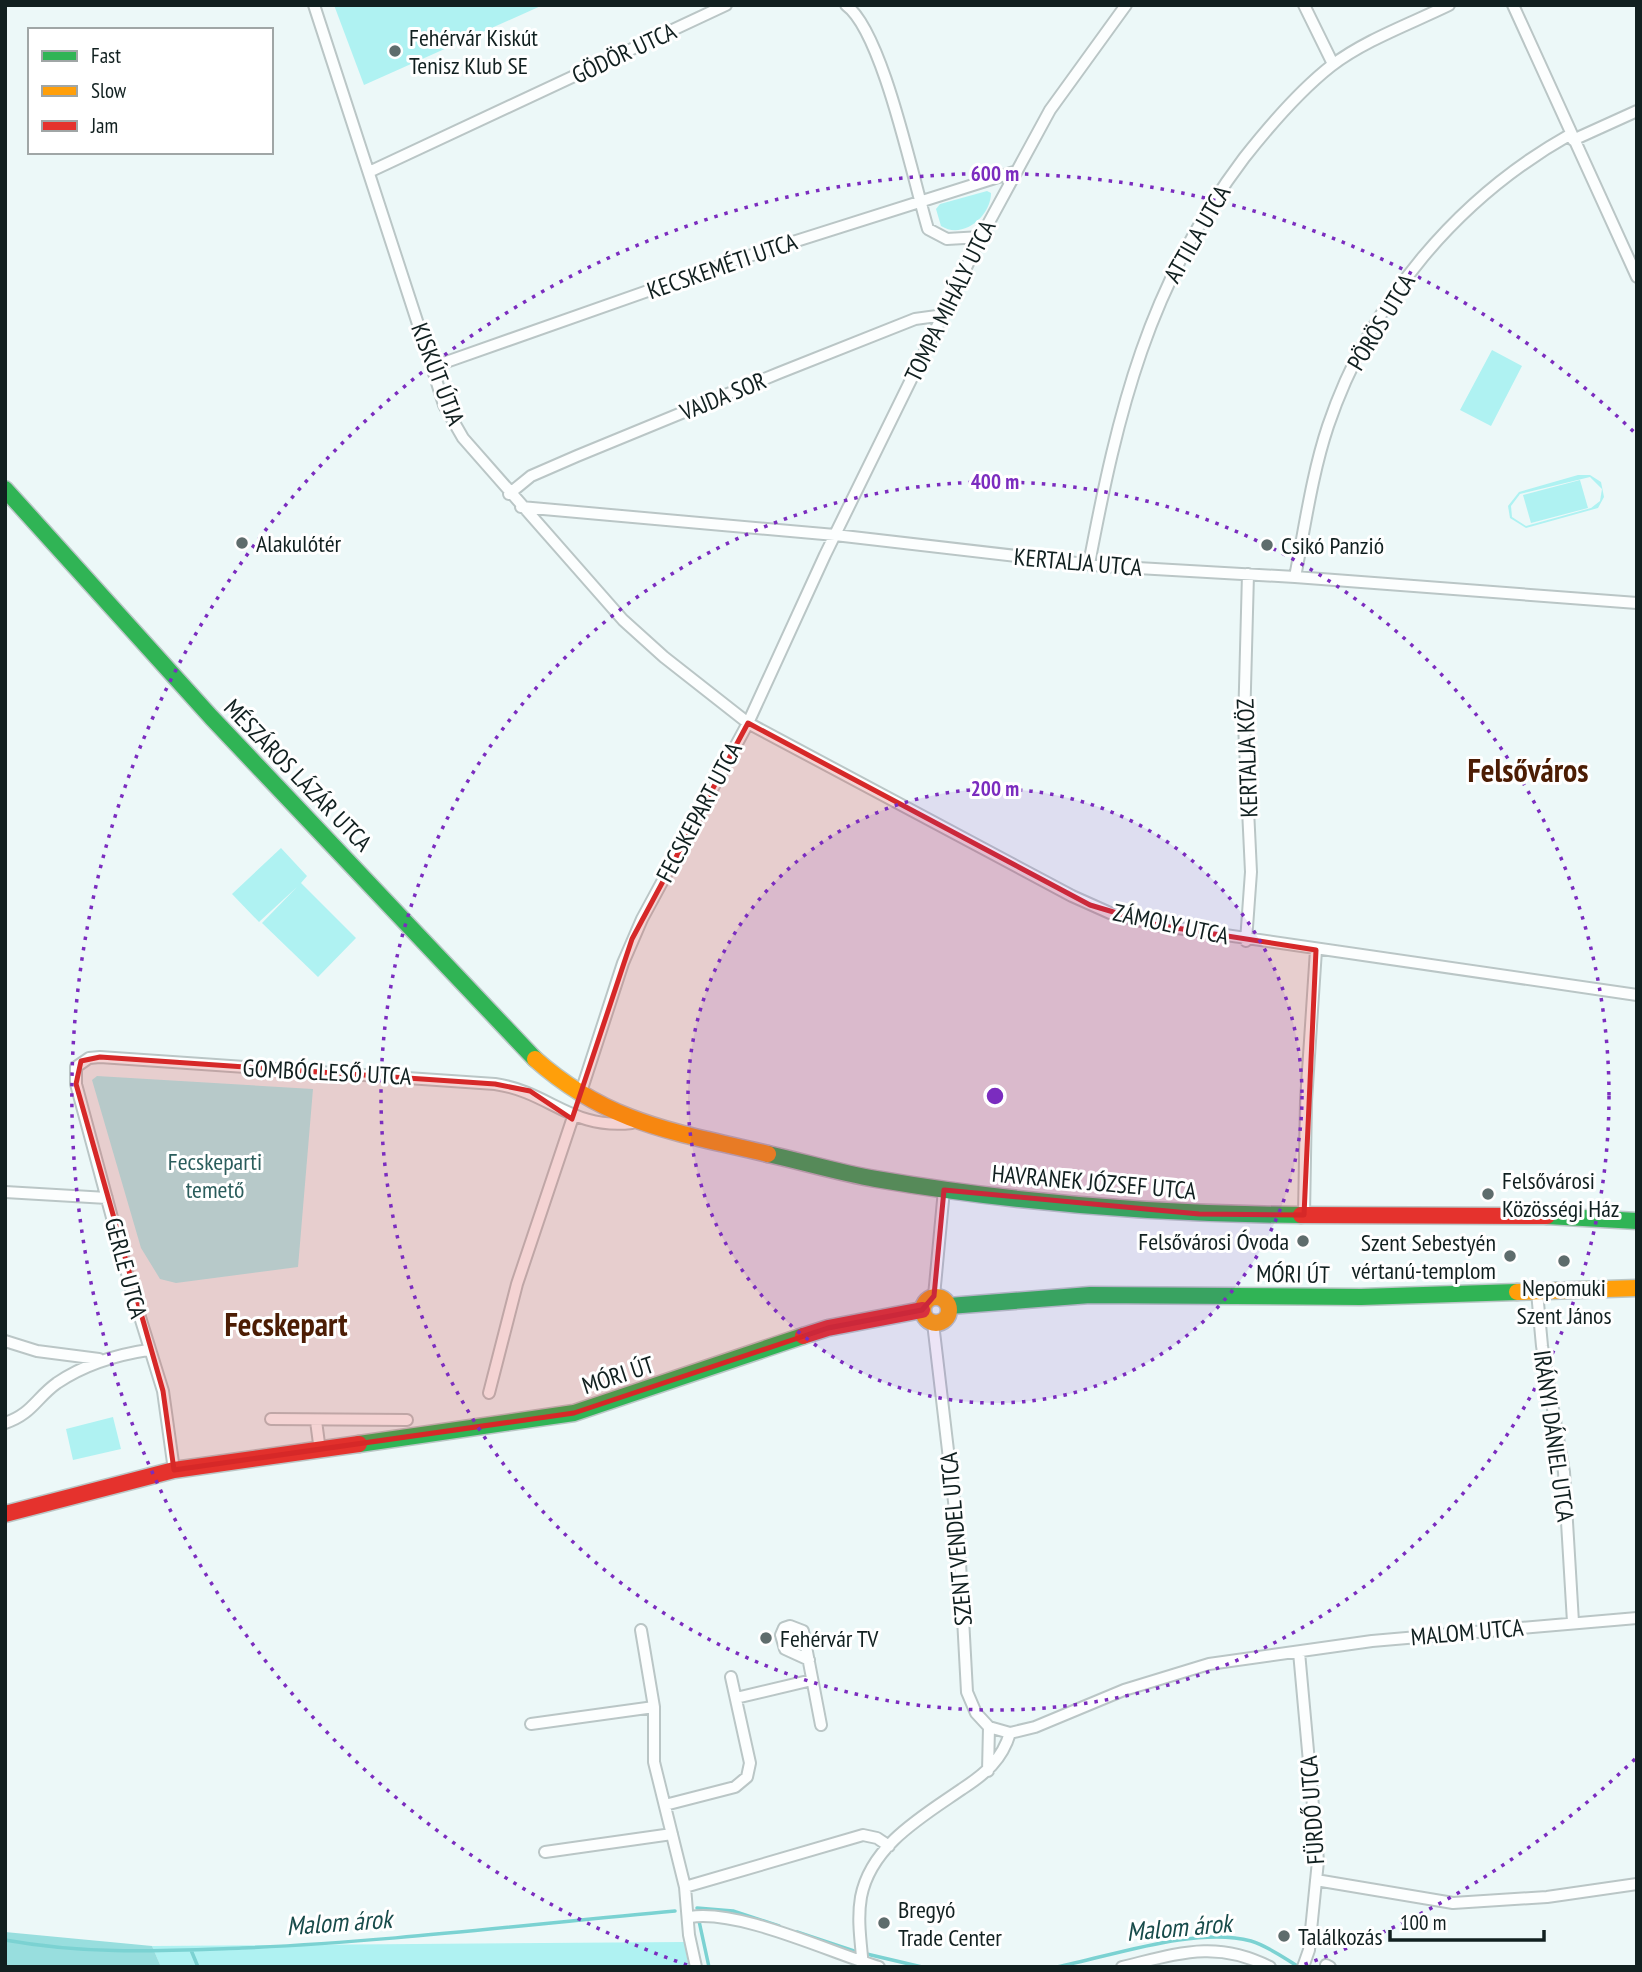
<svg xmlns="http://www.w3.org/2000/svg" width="1642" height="1972" font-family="'PT Sans Narrow',sans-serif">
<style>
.green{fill:#aff2f2;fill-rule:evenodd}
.forest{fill:#98dede}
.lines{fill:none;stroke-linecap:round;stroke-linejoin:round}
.stream{stroke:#7bd2d2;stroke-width:3.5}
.street-casing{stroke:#bac6c6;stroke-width:14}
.fast-casing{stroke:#bac6c6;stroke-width:19}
.slow-casing{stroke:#bac6c6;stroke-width:19}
.jam-casing{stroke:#bac6c6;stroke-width:19}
.street{stroke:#fcfefe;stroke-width:10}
.fast{stroke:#30b455;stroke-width:16}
.slow{stroke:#ff9f0a;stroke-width:16}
.jam{stroke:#e5322d;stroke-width:16}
.marked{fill:#d62828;fill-opacity:0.2;stroke:#d62828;stroke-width:5;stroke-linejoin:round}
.ring{fill:none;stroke:#7b2cbf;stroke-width:3.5;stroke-dasharray:3.5 7}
.poi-dot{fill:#5e6c6c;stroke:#fff;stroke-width:2.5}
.labels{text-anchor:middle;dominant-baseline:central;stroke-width:6;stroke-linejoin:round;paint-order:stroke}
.poi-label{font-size:24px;fill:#112020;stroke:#fff;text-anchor:start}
.street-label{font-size:24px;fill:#112020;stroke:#fff}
.park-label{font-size:24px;fill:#2b5d5c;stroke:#fff}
.water-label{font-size:26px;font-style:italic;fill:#174b4a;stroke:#fff}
.district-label{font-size:32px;font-weight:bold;fill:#4c1d04;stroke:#fff}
.centre{fill:#7b2cbf;stroke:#fff;stroke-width:3.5}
.ring-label{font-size:21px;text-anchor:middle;font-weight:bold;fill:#7b2cbf;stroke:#fff;stroke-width:6;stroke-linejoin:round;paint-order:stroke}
</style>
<rect width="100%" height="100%" fill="#ecf8f8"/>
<path class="green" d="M334,5H543L364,85Z
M987,191L991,193C991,216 963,240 941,226L936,209L940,204Z
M1492,350L1522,366L1491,426L1460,410Z
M1578,475H1590L1601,482L1604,497L1598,508L1526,528L1510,518L1508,506L1519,492ZM1590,477L1602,489L1600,501L1591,508L1526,526L1512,517L1511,506L1520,494Z
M1580,480L1588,508L1531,523L1523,495Z
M281,848L307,876L301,883L356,938L318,977L262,923L297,887L259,922L232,894Z
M97,1076L313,1089L298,1267L176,1283L160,1279L141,1248L92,1080Z
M113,1417L121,1449L73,1460L66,1429Z
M684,1942L689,1967H161L152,1946Z"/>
<path class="forest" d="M5,1932L152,1946L161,1967H5Z"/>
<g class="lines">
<path class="stream" d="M697,1908L733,1911L779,1926
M699,1921L709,1967
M797,1932L854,1951L922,1967
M5,1940C89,1955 158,1951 242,1948C387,1942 531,1924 675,1911
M191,1950L198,1967
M1057,1967C1112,1956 1196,1926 1251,1941C1268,1946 1284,1958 1299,1967"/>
<g class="street-casing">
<path id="street" d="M314,5L432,367L444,405L463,438L623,620L664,657L748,723L1072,896L1110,913L1157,925L1637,995
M846,5C883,32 913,180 928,229L947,239L981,237
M1304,5L1333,64
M1513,5L1637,277
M1573,140L1637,111
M369,172L726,5
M432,367L730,262L1014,172
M509,494L531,476L577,456L779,373L915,319L944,315
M521,507L835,535L1103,566L1295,577L1637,603
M1089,564C1118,411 1148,285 1244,158C1270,125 1298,92 1331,66C1365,40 1410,24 1449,5
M1295,577C1305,526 1312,474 1328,426C1370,302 1457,198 1571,134
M1246,941L1251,872L1244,725L1248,574
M580,1095L623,963L642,919L748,723L825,555L981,237L1050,110L1126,5
M5,1192L107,1198
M1304,1215L1306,1101L1316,950
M1537,1292L1542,1346L1564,1472L1573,1622
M934,1296L944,1190
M933,1323L959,1544L967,1692L976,1713L989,1727L1010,1733L1035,1727L1124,1690L1209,1664L1372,1641L1637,1618
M5,1341L37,1351L99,1359
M489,1393L517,1284L573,1117
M271,1419L407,1420
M316,1421L320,1451
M5,1423C32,1414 36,1398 57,1383C85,1364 115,1355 148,1350
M174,1470L163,1391L131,1288L76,1084V1067L89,1058L100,1057L495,1084C550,1092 571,1130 632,1123
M641,1630L654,1707V1762L685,1887L689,1935L696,1967
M1299,1652L1318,1861L1309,1950L1303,1967
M809,1660L785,1649L781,1635L784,1628L790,1626L803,1631C809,1663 815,1694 821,1725
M736,1698L812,1680
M531,1724L654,1707
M988,1771L989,1727
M665,1805L735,1787L747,1777L750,1763L731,1677
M545,1852L672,1834
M1316,1880L1453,1903L1547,1897L1637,1884
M685,1887L863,1835L877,1838L889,1846
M690,1917C739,1909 829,1952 879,1967
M1326,1965L1330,1967
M863,1967C861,1943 857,1920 861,1897C871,1845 923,1816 962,1789C985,1774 1002,1760 1010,1733
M1122,1967C1177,1954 1215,1939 1270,1967"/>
</g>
<g class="fast-casing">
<path id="fast" d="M5,489L211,717L535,1059
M768,1154C804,1162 840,1173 876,1179C1016,1203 1159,1214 1301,1215
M1547,1216L1637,1221
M949,1306L1090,1295L1361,1297L1517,1292
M359,1444L574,1413L803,1336"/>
</g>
<g class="slow-casing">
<path id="slow" d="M535,1059C608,1124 676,1132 768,1154
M1517,1292L1637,1288
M923 1310a13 13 0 1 1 26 0a13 13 0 1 1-26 0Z"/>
</g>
<g class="jam-casing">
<path id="jam" d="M1301,1215L1547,1216
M803,1336L828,1328L922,1310
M5,1514L174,1470L359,1444"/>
</g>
<use href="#street" class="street"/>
<use href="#fast" class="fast"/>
<use href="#slow" class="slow"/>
<use href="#jam" class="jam"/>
</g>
<path class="marked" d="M748,723L1090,905L1157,925L1316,950L1304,1215L1199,1214L944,1190L934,1296L922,1310L828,1328L574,1413L174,1470L163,1391L76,1084L81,1061L100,1057L495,1084L530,1091L572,1119L632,939Z"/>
<circle cx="995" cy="1096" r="307" fill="#7b2cbf" fill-opacity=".12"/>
<g class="ring">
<circle cx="995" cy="1096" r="307"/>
<circle cx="995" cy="1096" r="614"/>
<path d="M1635 1759A922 922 0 0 1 1303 1965M687 1965A922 922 0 1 1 1635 433"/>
</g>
<g class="poi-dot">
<circle cx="395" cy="51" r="7"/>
<circle cx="242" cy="543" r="7"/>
<circle cx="1267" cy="545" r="7"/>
<circle cx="1488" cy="1194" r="7"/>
<circle cx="1303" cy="1241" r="7"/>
<circle cx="1510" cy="1256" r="7"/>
<circle cx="1564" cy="1261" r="7"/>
<circle cx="766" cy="1638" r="7"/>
<circle cx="884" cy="1923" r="7"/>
<circle cx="1284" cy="1936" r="7"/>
</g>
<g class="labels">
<g class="poi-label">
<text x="409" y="37">Fehérvár Kiskút<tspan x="409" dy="28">Tenisz Klub SE</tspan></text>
<text x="256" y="543">Alakulótér</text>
<text x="1281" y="545">Csikó Panzió</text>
<text x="1502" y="1180">Felsővárosi<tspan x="1502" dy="28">Közösségi Ház</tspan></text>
<text x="1289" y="1241" text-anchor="end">Felsővárosi Óvoda</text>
<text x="1496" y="1242" text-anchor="end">Szent Sebestyén<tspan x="1496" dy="28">vértanú-templom</tspan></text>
<text x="1564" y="1287" text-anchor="middle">Nepomuki<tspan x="1564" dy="28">Szent János</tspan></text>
<text x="780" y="1638">Fehérvár TV</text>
<text x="898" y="1909">Bregyó<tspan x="898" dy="28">Trade Center</tspan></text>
<text x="1298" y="1936">Találkozás</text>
</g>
<g class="street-label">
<text transform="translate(624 53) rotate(-25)">GÖDÖR UTCA</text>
<text transform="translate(1197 234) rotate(-60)">ATTILA UTCA</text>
<text transform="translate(722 266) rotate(-19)">KECSKEMÉTI UTCA</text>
<text transform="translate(950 301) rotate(-64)">TOMPA MIHÁLY UTCA</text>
<text transform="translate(1381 322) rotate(-59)">PÖRÖS UTCA</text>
<text transform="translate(438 374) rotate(69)">KISKÚT ÚTJA</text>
<text transform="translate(723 396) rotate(-22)">VAJDA SOR</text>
<text transform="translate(1078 562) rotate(5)">KERTALJA UTCA</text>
<text transform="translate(1247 758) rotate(-92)">KERTALJA KÖZ</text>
<text transform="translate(298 775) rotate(46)">MÉSZÁROS LÁZÁR UTCA</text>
<text transform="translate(699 812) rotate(-62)">FECSKEPART UTCA</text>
<text transform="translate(1171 924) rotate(12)">ZÁMOLY UTCA</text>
<text transform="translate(327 1072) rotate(3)">GOMBÓCLESŐ UTCA</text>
<text transform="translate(1094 1182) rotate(5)">HAVRANEK JÓZSEF UTCA</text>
<text transform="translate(126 1268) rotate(75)">GERLE UTCA</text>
<text transform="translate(1293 1274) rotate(1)">MÓRI ÚT</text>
<text transform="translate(618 1375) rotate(-18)">MÓRI ÚT</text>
<text transform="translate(1554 1436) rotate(82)">IRÁNYI DÁNIEL UTCA</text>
<text transform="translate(956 1539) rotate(-95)">SZENT VENDEL UTCA</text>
<text transform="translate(1467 1632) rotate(-5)">MALOM UTCA</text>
<text transform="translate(1312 1810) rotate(-94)">FÜRDŐ UTCA</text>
</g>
<g class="park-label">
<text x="215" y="1161">Fecskeparti<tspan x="215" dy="28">temető</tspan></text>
</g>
<g class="water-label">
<text transform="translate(339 1922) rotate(-4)">Malom árok</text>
<text transform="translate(1179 1927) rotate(-5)">Malom árok</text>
</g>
<g class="district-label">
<text x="1528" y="770">Felsőváros</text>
<text x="286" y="1324">Fecskepart</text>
</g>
</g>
<circle cx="995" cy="1096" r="10" class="centre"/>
<g class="ring-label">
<text x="995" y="181">600 m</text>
<text x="995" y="489">400 m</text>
<text x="995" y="796">200 m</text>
</g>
<rect width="1642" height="1972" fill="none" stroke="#112020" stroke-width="14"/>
<rect x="28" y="28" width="245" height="126" fill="#ffffff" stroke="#a0a6a6" stroke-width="2"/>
<rect x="42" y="51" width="35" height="10" fill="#30b455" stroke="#a0a6a6" stroke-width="2"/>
<text x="91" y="63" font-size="21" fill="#112020">Fast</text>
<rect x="42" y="86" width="35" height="10" fill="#ff9f0a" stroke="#a0a6a6" stroke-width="2"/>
<text x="91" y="98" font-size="21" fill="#112020">Slow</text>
<rect x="42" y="121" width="35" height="10" fill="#e5322d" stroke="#a0a6a6" stroke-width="2"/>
<text x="91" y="133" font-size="21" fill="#112020">Jam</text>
<path d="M1390 1930v10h154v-10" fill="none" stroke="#112020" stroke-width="3.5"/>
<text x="1400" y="1930" font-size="21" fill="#112020" stroke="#ffffff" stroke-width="5" paint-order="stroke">100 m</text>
</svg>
